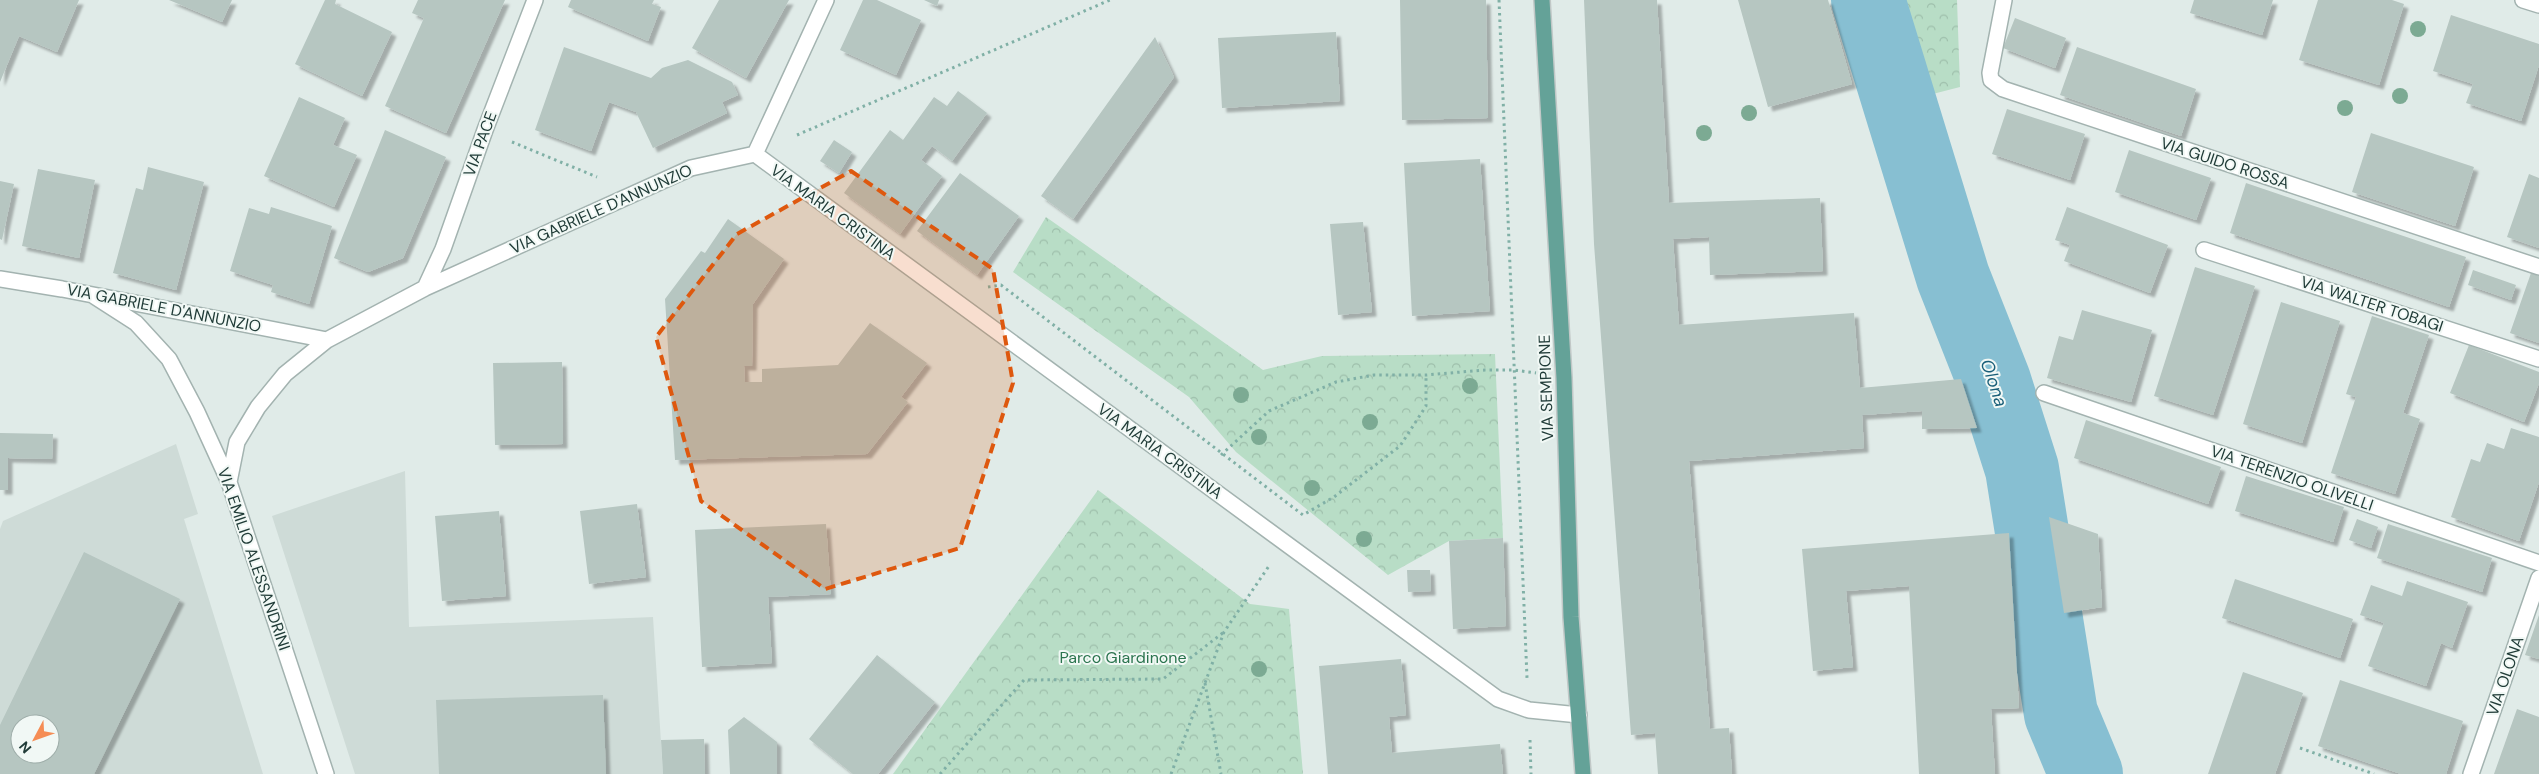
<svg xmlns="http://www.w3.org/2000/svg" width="2539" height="774" font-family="'DM Sans',sans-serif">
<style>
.built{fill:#cedbd7;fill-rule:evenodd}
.park{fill:url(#park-crowns)}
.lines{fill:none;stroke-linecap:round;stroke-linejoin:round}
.river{stroke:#87bfd2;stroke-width:74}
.building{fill:#b6c6c1;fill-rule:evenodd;filter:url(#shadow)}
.minor-casing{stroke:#a3b3b0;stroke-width:18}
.primary-casing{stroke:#c1c8c7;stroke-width:18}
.path{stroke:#80b0a6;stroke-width:3;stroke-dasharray:2.5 4;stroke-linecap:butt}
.minor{stroke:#fff;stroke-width:15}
.primary{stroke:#64a298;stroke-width:15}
.tree{fill:#7caa93}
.marked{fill:#de580e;fill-opacity:0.2;stroke:#de580e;stroke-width:4;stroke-dasharray:10 6;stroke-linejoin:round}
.labels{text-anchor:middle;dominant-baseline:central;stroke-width:4;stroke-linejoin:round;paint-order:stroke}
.street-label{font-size:16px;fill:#213c38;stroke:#f1f8f5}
.park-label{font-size:16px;fill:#2a744e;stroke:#f1f8f5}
.water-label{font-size:18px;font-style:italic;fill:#1a5f79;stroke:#f1f8f5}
</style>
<defs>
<pattern id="park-crowns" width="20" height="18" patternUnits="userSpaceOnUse" patternTransform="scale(1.25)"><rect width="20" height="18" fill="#b8ddc6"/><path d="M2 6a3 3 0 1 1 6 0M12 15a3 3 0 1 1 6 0" fill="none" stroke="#9ebfab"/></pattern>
<filter id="shadow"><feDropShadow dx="4.5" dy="4.5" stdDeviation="1" flood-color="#0004"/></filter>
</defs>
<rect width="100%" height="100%" fill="#e0ebe8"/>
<path class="built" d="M176,444L198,514L184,519L263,774H0V529L3,521ZM20,724H50V754H20Z
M405,471L409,627L653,617L663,774H355L272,516Z"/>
<path class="park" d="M1898,0H1957L1960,87L1925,96Z
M1046,217L1263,370L1322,356L1495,354L1503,538L1449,541L1388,575L1236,452L1189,397L1013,272Z
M1098,490L1250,604L1289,609L1303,774H893Z"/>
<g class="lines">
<path class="river" d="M1868,0L1953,277L1994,381L2022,469L2061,714L2086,774"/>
</g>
<path class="building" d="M0,0H79L57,52L19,36L0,82Z
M169,0H232L222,22Z
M325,0H336L335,4L392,32L362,96L295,64Z
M418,0H505L446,133L385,106L424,18L412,13Z
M571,0H654L652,4L661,7L648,41L568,7Z
M719,0H789L746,78L692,48Z
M863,0H877L921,20L896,75L840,50Z
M924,0H939L937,6Z
M1400,0H1486L1488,118L1402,120Z
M1584,0H1657L1669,203L1820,198L1823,271L1710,275L1709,237L1673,239L1679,325L1854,313L1860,388L1961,379L1977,428L1922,429V411L1862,415L1864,448L1689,461L1710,729L1729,728L1732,774H1658L1655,733L1631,735L1594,244Z
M1738,0H1828L1852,84L1768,107Z
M2194,0H2273L2262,35L2190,13Z
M2318,0H2392L2404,4L2379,85L2299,60Z
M2451,15L2539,44V65L2521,121L2466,103L2473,84L2433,71Z
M2015,18L2066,38L2055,68L2003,48Z
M1336,32L1340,101L1222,108L1218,38Z
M1155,37L1174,77L1073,219L1041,196Z
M564,47L651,78L662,68L688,60L732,82L738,95L722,102L727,113L653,148L636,112L609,102L591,151L535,130Z
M2077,47L2196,89L2181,136L2060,95Z
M958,91L987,113L952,161L932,146L921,160L942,176L900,234L844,193L890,130L903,140L934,97L947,106Z
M299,97L345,118L333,145L357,155L334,207L264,176Z
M2007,109L2085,134L2070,180L1992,154Z
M385,130L446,157L403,258L368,272L334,258Z
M2371,133L2474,167L2455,226L2352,192Z
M834,140L852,152L839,173L820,161Z
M2129,150L2211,178L2196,220L2115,192Z
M1480,159L1490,311L1412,316L1404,163Z
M148,167L204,182L176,290L113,273L136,188L143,190Z
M38,169L95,180L79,258L22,246Z
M960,173L1019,216L977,275L917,231Z
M2529,174L2539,178V248L2507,237Z
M0,181L14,184L2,240L0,239Z
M2246,183L2466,257L2449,307L2230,233Z
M271,207L332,226L309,304L271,292L273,285L230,271L249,208L269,214Z
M2067,207L2168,245L2150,293L2064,261L2070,245L2055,240Z
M728,219L784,259L753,304L752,366H744L745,382H762V369L838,365L870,323L927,363L901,397L908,402L867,454L675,460L665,299L701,251L705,253Z
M1363,222L1372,312L1338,315L1330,224Z
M2195,267L2255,286L2213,415L2154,396Z
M2473,270L2516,285L2511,300L2468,285Z
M2531,273L2539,276V343L2510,333Z
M2281,302L2340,321L2302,443L2243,424Z
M2082,310L2152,330L2131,402L2047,378L2059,336L2073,340Z
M2372,316L2429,335L2403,413L2420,419L2395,494L2331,473L2356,397L2346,394Z
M2469,345L2539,372V383L2524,422L2450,393Z
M562,362L563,444L495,445L493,363Z
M2086,420L2221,467L2208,504L2074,458Z
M2511,428L2539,437V482L2519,541L2451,517L2471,459L2480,462L2487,443L2504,449Z
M0,433L53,434L52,459L8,458V490H0Z
M2246,476L2344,507L2333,542L2235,511Z
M637,504L646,577L589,584L580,511Z
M499,511L506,596L442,601L435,516Z
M2049,517L2098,534L2102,607L2064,613Z
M2357,519L2378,527L2371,548L2349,540Z
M826,524L831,594L768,597L772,663L702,667L695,530Z
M2388,524L2492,558L2482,592L2377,558Z
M2009,533L2019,708L1991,709L1995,774H1919L1909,586L1846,591L1853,667L1813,671L1802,549Z
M1503,538L1506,626L1453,629L1449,541Z
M84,552L180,599L94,774H0V725ZM20,724H50V754H20Z
M1407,570H1430L1431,591L1408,592Z
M2235,579L2353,619L2340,658L2222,618Z
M2407,581L2468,602L2452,648L2441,643L2426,686L2368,666L2384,623L2360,615L2371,585L2402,596Z
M2539,615V659L2525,655Z
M877,655L935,702L878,774H853L809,739Z
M1401,659L1406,715L1389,717L1392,753L1500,744L1503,774H1328L1319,666Z
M2243,672L2303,693L2275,774H2208Z
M2340,680L2463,721L2446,774H2401L2318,746Z
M603,695L606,774H439L436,700Z
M2517,709L2539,717V774H2494Z
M744,717L777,742V774H730L728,730Z
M704,739L705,774H663L661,740Z"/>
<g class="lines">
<g class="minor-casing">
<path id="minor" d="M2004,0L1990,73L1991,80L2003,89L2539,267
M2523,0L2539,5
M755,154L1498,699L1529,710L1579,715
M755,154L826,0
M2204,250L2539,359
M0,279L62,289L327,340
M425,288L443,249L485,130L535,0
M94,296L136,323L169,359L197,412L229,482L326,774
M2044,393L2539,563
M229,482L237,442L258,407L285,374L327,340L425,288L691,168L755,154
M2471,774L2539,578"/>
</g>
<g class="primary-casing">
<path id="primary" d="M1542,0L1564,378L1571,617L1583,774"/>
</g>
<path class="path" d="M1499,0L1527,678
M797,135L1110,0
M512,142L597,177
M988,287L1001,285L1303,515L1334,497L1400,446L1426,406V375
M1221,455L1269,411L1336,382L1374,375H1426L1485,370H1514L1536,373
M1205,683L1221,774
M1530,740L1531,774
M2300,748L2374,774
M940,774L1024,680L1163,679L1224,632
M1171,774L1224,632L1269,566"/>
<use href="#minor" class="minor"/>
<use href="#primary" class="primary"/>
</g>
<g class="tree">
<circle cx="2418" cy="29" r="8"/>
<circle cx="2400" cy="96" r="8"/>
<circle cx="2345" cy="108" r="8"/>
<circle cx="1749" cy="113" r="8"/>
<circle cx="1704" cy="133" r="8"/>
<circle cx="1470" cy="386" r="8"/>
<circle cx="1241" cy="395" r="8"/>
<circle cx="1370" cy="422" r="8"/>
<circle cx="1259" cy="437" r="8"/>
<circle cx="1312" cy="488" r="8"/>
<circle cx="1364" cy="539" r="8"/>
<circle cx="1259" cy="669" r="8"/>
</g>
<path class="marked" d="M851,171L993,269L1013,383L960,548L825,589L701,501L656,337L737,234Z"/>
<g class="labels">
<g class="street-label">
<text transform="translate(480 144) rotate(-70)">VIA PACE</text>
<text transform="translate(2225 163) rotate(18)">VIA GUIDO ROSSA</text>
<text transform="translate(601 209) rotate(-24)">VIA GABRIELE D'ANNUNZIO</text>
<text transform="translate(833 212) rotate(36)">VIA MARIA CRISTINA</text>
<text transform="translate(2372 304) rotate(18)">VIA WALTER TOBAGI</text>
<text transform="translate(164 308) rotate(11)">VIA GABRIELE D'ANNUNZIO</text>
<text transform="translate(1546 388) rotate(-92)">VIA SEMPIONE</text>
<text transform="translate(1160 451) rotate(36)">VIA MARIA CRISTINA</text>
<text transform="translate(2292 478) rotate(19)">VIA TERENZIO OLIVELLI</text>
<text transform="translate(254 559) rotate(71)">VIA EMILIO ALESSANDRINI</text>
<text transform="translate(2505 676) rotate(-71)">VIA OLONA</text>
</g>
<g class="park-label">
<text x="1123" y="657">Parco Giardinone</text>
</g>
<g class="water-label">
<text transform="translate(1994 383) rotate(71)">Olona</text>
</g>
</g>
<g transform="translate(35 739) rotate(229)"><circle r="24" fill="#f1f8f5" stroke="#9eada9"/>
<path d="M0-4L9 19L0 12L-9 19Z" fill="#f58d55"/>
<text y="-8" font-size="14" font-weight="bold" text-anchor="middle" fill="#213c38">N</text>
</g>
</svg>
